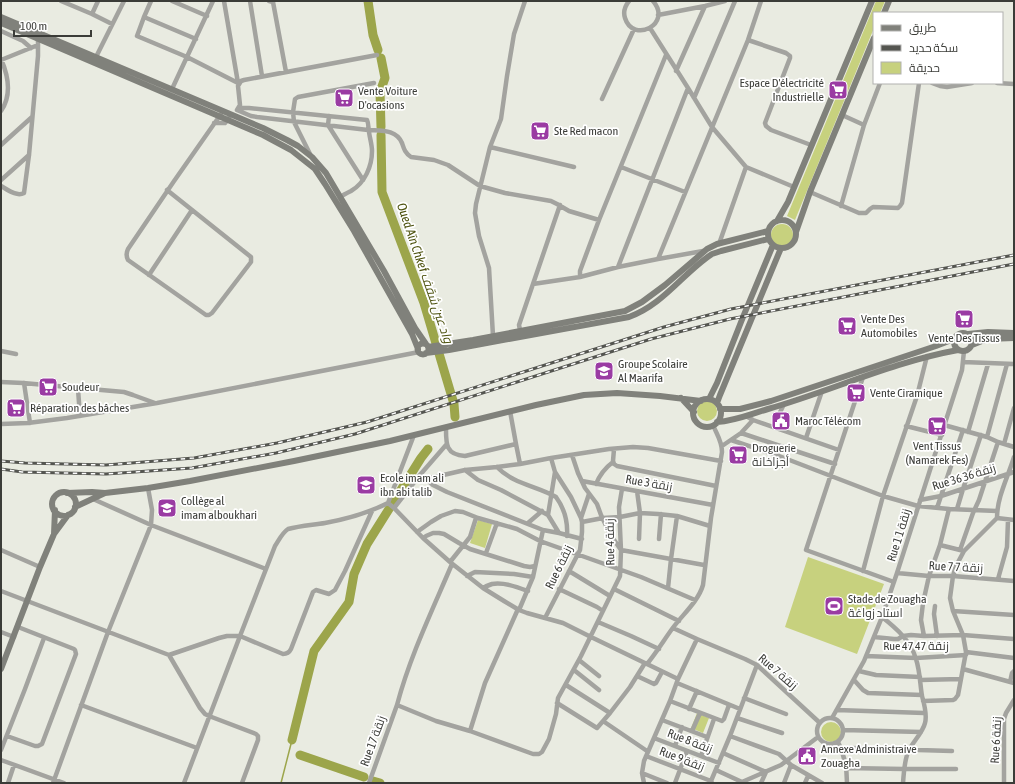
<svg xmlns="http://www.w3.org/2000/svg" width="1015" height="784" font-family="'Asap Condensed',Cairo,sans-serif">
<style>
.green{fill:#c7d17e}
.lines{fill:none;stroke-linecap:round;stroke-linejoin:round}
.stream{stroke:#9ca54b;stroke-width:1.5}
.river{stroke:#9ca54b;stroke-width:9}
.street{stroke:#a3a39f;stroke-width:4.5}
.secondary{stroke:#80817b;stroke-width:6}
.rail-casing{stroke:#545550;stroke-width:3}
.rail{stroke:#fff;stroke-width:1.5;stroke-dasharray:4.5;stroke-linecap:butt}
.labels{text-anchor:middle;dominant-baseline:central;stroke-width:3.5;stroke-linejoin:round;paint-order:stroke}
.poi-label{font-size:12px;fill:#3b3c38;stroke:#fff;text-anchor:start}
.street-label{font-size:12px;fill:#3b3c38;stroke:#fff}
.water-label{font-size:13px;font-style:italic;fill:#4f5411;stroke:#fff}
</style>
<rect width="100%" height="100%" fill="#e9ebe1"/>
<path class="green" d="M876,1H885L880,13H874V28L795,220L787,216Z
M771 235a11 11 0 1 1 22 0a11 11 0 1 1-22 0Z
M697 411a10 10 0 1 1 20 0a10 10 0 1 1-20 0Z
M478,520L492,524L485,548L470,543Z
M808,557L884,584L857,654L785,627Z
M697,713L709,718L703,733L691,728Z
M821 732a10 10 0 1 1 20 0a10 10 0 1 1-20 0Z"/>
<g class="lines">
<path class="stream" d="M281,783L292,740"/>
<path class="river" d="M368,1L373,35L378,50
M381,127L380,92L385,78L381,58
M381,135L382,192L424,303L454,404L455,417
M292,740L314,651L349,602L354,574L367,544L421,458L428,449
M300,755L364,777
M373,781L380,783"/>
<path class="street" d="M61,1L92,14L112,24
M151,1L144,17L137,36L187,57L238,83
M172,1L207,16
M224,1L238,83
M250,1L262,76
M269,1L273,2L286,72
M629,1C625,6 623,12 625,18C633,44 673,24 653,1
M92,14L98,1
M658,15L705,6L725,1
M144,17L196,39
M650,28L688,88L712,127L746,167L794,187
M1,31L23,41L31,48
M748,40L786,53L790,56V58L765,123L766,126L771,130L811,145
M666,55L599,220L580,271V277L618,267L658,259L703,251
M96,57L124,1
M1,59C8,75 12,95 1,111
M1,60L38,45
M676,71L705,6
M932,83L940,86L947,87L972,83
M997,83L1014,84
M172,89L213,1
M694,98L735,1
M602,99L634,29
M239,108H249L367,120C369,124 368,128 369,132C370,139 372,145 372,151C372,166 365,183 351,191C347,193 343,195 340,197
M237,110L251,116L257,117L368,130C381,131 396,129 402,143C404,149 405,153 411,157L434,160L448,165L480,186L505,193L551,201L557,204L569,211L599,220
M237,110L240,105L238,86L241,81L244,80L377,55
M842,115L864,125
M329,116L328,125L363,180
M214,123H225L229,118
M1,145L32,117
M490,147L574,167
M311,156L294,122L293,112L295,99L298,97L374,83
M621,167L685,192
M1,180L29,155
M1,186C8,190 17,197 24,193L29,155L38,56V38
M167,190L251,257V262L212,313L209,315H206L128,260C126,256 126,253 128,249C158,204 189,159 221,114
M810,192L859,213H866L870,209L873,207L898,208L900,206L902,203L919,83
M841,206L864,125L880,83
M719,244L746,167
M658,259L748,40L761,1
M618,267L688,88
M149,275L192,210
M533,284L580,277
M520,330L519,325L560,205
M493,336L489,268L479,236L475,213L476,204L490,147L501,119L507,76L514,34L525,1
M1,351L16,354
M963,362L1014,364
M863,377L806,550L894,582
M1,382L23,383L124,392L133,395L155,403
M24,383L30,423
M78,389L80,416
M746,416L753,420L839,450
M1,424L28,423L67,418L157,403L419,352
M944,425L987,437L998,442L1014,447
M906,426L942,435
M446,427C446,443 445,455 465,456L516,444L510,411
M773,427L784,404
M968,432L988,364
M741,433L835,464
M987,437L1007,364
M806,438L822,391
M731,440L779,456L883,496L918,506L949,509L997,511
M516,444L520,464
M1004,444L1014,408
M722,446L741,433L753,420
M614,449L613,461L614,464L617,466L716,486
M572,455L578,473L585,488L597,504L601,515L610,534L621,550L704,565
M497,467C513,484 537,486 556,497C564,508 568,522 567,536
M465,470L478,480L501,490L548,515L559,533
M419,476L426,479L433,485L447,492L543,530L559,533L582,539
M426,479L465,470L497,467L520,464L551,458L609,449L633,447L648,448L721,461
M582,481L713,505
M596,484C600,474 605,468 613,462
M637,491L640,513L639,539
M93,499L151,525L266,569
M920,500L941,496L1014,472
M388,503L394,508L423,538L450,562L483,588L504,601L519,610L527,613L563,623L591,637L678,679
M394,508L419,476L446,445
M937,508L963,430
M957,509L963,489L981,435
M548,515L555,472
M581,518L589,494
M997,518L1014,520
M582,522L603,518L620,517L640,513L658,514L677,516L710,526
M528,523L542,511
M417,532L431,522L441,516L455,511L463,512L478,518L517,529L540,541L641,577L695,600
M423,538L426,536L433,533H439L444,534L459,543L470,549L524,566L530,567L535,566
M659,539L661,514
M940,545L960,550
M1,550L40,567
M964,551L997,518C997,497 1008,477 1014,457
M486,553L497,523
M450,562L470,537L476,518
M452,564C432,611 410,656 397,705L436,721L470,731L485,683L518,609
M569,571L610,596
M863,571L883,496L917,396L927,356
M897,573L929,576H953L1014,581
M467,576L475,572L514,574L533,577
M998,579L1007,547L1008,520
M483,588C486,586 489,585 492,584C504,582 517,587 528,591
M668,588L671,559L677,516
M559,589L597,607L603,611
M614,589L679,621
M1,591L169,655L200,708L205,714L209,716L256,734L258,736V740L242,783
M935,606L934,614L937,636
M519,610L533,577L543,530
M953,611L1014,615
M882,617C896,628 911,641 916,659C920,671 920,684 922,696C924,703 927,716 925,723C923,732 913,742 909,750C904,760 904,772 903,783
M545,618L580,550L582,532V522L581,518L571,497L555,472L551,458
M598,622L631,636L659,649
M673,628L697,639L745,659L757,665L820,723
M1,632L14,637
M924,636L921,620L923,603L929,576L940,545L949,509
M874,637L894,639H898L903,636L911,635L924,636L963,635L1014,639
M966,652L1014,658
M169,655L219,638L227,636H240L283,654C287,654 289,653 291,649L313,592L316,590L329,594L335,590L345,571L372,511
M866,656L916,658L966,655
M579,660L599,676
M647,664C656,653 664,640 672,629C682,615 698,602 703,585L711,518L722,452C722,441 717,435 713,425
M963,669L1014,683
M574,670L599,690
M859,671L876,675L920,677
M637,676L654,684L656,683L662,672
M854,680L863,690L868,693L922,695
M920,680L960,679
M1010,682L1012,673L1014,671
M677,683L740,709
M566,685L610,713
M744,698L786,714
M670,701L722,721L724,719L729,705
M923,701L953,700L955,699L958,695L966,652L963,635L953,611L950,598L953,576L956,566L964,551L960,550L973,513L979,500L998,442
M557,703L597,728L610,713L630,687L645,663
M81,705L197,748
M689,709L697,691
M837,710L924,713
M817 731a13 13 0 1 1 26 0a13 13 0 1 1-26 0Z
M737,718L782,733
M832,718L864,661L882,617L897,573L962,370L964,351
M662,720L707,737
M603,721L647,751
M844,730L921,732
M470,731L533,754H539L542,752L549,739L556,714L558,698L581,656L620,576L621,550L619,507L622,489
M692,731L700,713
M7,736L35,746H38L42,744L76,654L75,650L74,649L18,627
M730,736L779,754L791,765L822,783
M654,738L719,763
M838,742C845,756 847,768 847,783
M675,746L682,727
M841,749L851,748L952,751
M1,750L25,689L44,638
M723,753L766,772L761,783
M646,756L711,781
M701,756L714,719
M1,760L64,783
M846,768L904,769H956
M716,770L742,782L781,765L818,737
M642,773L667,783
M8,783L14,765
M53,783L108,632L151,525L152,510L148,488
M184,783L240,636L275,546C279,540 282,533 288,529C300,526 313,525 325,523C347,519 368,513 388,503L414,435
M369,783L397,705
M644,783L642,773L644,761L670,701L678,679L697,639
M675,783L687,751
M712,783L711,781L730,736L757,665
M784,783L791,765
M805,783L808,776
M1004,783V719L1006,713L1014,700"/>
<path class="secondary" d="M884,13L889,1
M1,17L263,128L287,140L298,146L312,157L326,173L384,271L415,328L426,344
M1,23L263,135L291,150L315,169L325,184L354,231L412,334L418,349
M768 234a14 14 0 1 1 28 0a14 14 0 1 1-28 0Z
M777,221L788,202L872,1
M796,232L810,192L874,38
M954 342a9 9 0 1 1 18 0a9 9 0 1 1-18 0Z
M968,334L988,332L1014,333
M417.5 349a5.5 5.5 0 1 1 11 0a5.5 5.5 0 1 1-11 0Z
M972,345L987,339L1014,338
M428,347L473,340L625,311L642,302L665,285L707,249L717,244L768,231
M426,353L449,350L629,317C663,305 683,273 712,254L721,251L768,239
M681,398L694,412
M709,399L717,383L743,317L773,245
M693 413a14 14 0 1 1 28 0a14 14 0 1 1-28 0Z
M717,403L720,395L781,248
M720,409H740L771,401L936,346L954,339
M717,422C735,421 751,414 768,409C831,391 892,362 958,350
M52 504a12 12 0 1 1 24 0a12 12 0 1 1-24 0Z
M67,493L92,492L105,493L148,488L190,481L294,461L390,441L536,405L584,395L617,393L660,396L701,401
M75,507L105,493
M54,534L55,510
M1,669L40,567L54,534L68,515"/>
<g class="rail-casing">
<path id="rail" d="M1,461L25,463L106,465L194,458L277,443L367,422L664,327L731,309L1014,255
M1,469L22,472L106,474L192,468L276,453L355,434L651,339L730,319L1014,264"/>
</g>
<use href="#rail" class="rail"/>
</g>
<defs>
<g id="supermarket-square" transform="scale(1)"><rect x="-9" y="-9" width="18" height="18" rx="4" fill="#9a3ba3" stroke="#fff"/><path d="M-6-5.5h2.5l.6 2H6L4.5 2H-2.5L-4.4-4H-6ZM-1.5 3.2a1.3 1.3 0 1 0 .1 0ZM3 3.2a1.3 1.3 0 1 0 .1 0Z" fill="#fff"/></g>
<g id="school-square" transform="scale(1)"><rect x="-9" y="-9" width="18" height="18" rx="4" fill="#9a3ba3" stroke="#fff"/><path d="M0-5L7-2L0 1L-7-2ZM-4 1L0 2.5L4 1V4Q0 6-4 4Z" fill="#fff"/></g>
<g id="civic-square" transform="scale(1)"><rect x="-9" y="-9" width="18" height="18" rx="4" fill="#9a3ba3" stroke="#fff"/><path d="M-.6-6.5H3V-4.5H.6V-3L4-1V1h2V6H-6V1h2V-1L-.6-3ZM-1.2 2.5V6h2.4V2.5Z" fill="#fff"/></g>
<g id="stadium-square" transform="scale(1)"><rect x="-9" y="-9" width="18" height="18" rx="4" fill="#9a3ba3" stroke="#fff"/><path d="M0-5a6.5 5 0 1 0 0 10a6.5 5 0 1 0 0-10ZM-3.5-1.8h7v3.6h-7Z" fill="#fff"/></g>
</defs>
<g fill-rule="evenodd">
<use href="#supermarket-square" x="838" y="90"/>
<use href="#supermarket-square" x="344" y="98"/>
<use href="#supermarket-square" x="540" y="131"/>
<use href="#supermarket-square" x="964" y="319"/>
<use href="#supermarket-square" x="847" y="326"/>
<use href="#school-square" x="604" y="371"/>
<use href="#supermarket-square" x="48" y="387"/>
<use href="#supermarket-square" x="856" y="393"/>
<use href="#supermarket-square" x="16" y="408"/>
<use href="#civic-square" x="781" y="421"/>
<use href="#supermarket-square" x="937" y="426"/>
<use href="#supermarket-square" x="738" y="455"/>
<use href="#school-square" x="366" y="485"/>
<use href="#school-square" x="167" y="508"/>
<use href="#stadium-square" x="834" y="606"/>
<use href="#civic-square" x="807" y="756"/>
</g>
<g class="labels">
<g class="poi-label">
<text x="824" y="83" text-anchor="end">Espace D'électricité<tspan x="824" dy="14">Industrielle</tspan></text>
<text x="358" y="91">Vente Voiture<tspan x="358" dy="14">D'ocasions</tspan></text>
<text x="554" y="131">Ste Red macon</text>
<text x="861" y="319">Vente Des<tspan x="861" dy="14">Automobiles</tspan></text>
<text x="964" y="338" text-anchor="middle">Vente Des Tissus</text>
<text x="618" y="364">Groupe Scolaire<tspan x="618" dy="14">Al Maarifa</tspan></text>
<text x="62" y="387">Soudeur</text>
<text x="870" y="393">Vente Ciramique</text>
<text x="30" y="408">Réparation des bâches</text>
<text x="795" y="421">Maroc Télécom</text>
<text x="937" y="446" text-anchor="middle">Vent Tissus<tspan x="937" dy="14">(Namarek Fes)</tspan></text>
<text x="752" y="448">Droguerie<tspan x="752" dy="14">أجزاخانة</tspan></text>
<text x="380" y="478">Ecole imam ali<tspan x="380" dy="14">ibn abi talib</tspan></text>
<text x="181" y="501">Collège al<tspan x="181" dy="14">imam alboukhari</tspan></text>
<text x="848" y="599">Stade de Zouagha<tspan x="848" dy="14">استاد زواغة</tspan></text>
<text x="821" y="749">Annexe Administraive<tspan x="821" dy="14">Zouagha</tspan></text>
</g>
<g class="street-label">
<text transform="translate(964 477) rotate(-17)">Rue 36 زنقة 36</text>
<text transform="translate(649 483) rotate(10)">Rue 3 زنقة</text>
<text transform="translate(899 535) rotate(-73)">Rue 1 زنقة 1</text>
<text transform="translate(610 542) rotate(-91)">Rue 4 زنقة</text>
<text transform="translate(559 567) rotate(-64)">Rue 6 زنقة</text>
<text transform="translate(956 567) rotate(3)">Rue 7 زنقة 7</text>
<text x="916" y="646">Rue 47 زنقة 47</text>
<text transform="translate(778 672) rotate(41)">Rue 7 زنقة</text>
<text transform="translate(996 740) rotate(-87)">Rue 6 زنقة</text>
<text transform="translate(373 741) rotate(-70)">Rue 17 زنقة</text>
<text transform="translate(690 741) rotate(21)">Rue 8 زنقة</text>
<text transform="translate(682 759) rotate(21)">Rue 9 زنقة</text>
</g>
<g class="water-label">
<text transform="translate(425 273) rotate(71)">Oued Aïn Chkef واد عين شقف</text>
</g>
</g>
<rect width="1015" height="784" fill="none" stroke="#3b3c38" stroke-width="4"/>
<rect x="873" y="12" width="130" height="72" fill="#ffffff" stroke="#b1b1af"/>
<rect x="881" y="25" width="20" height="6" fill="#80817b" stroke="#b1b1af"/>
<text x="909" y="32" font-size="12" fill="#3b3c38">طريق</text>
<rect x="881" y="45" width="20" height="6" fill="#545550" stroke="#b1b1af"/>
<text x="909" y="52" font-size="12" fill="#3b3c38">سكة حديد</text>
<rect x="881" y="62" width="20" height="12" fill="#c7d17e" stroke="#b1b1af"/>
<text x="909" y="72" font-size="12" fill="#3b3c38">حديقة</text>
<path d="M14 30v6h77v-6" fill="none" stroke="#3b3c38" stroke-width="2"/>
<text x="20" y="30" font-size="12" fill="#3b3c38" stroke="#ffffff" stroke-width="3" paint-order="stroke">100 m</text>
</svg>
